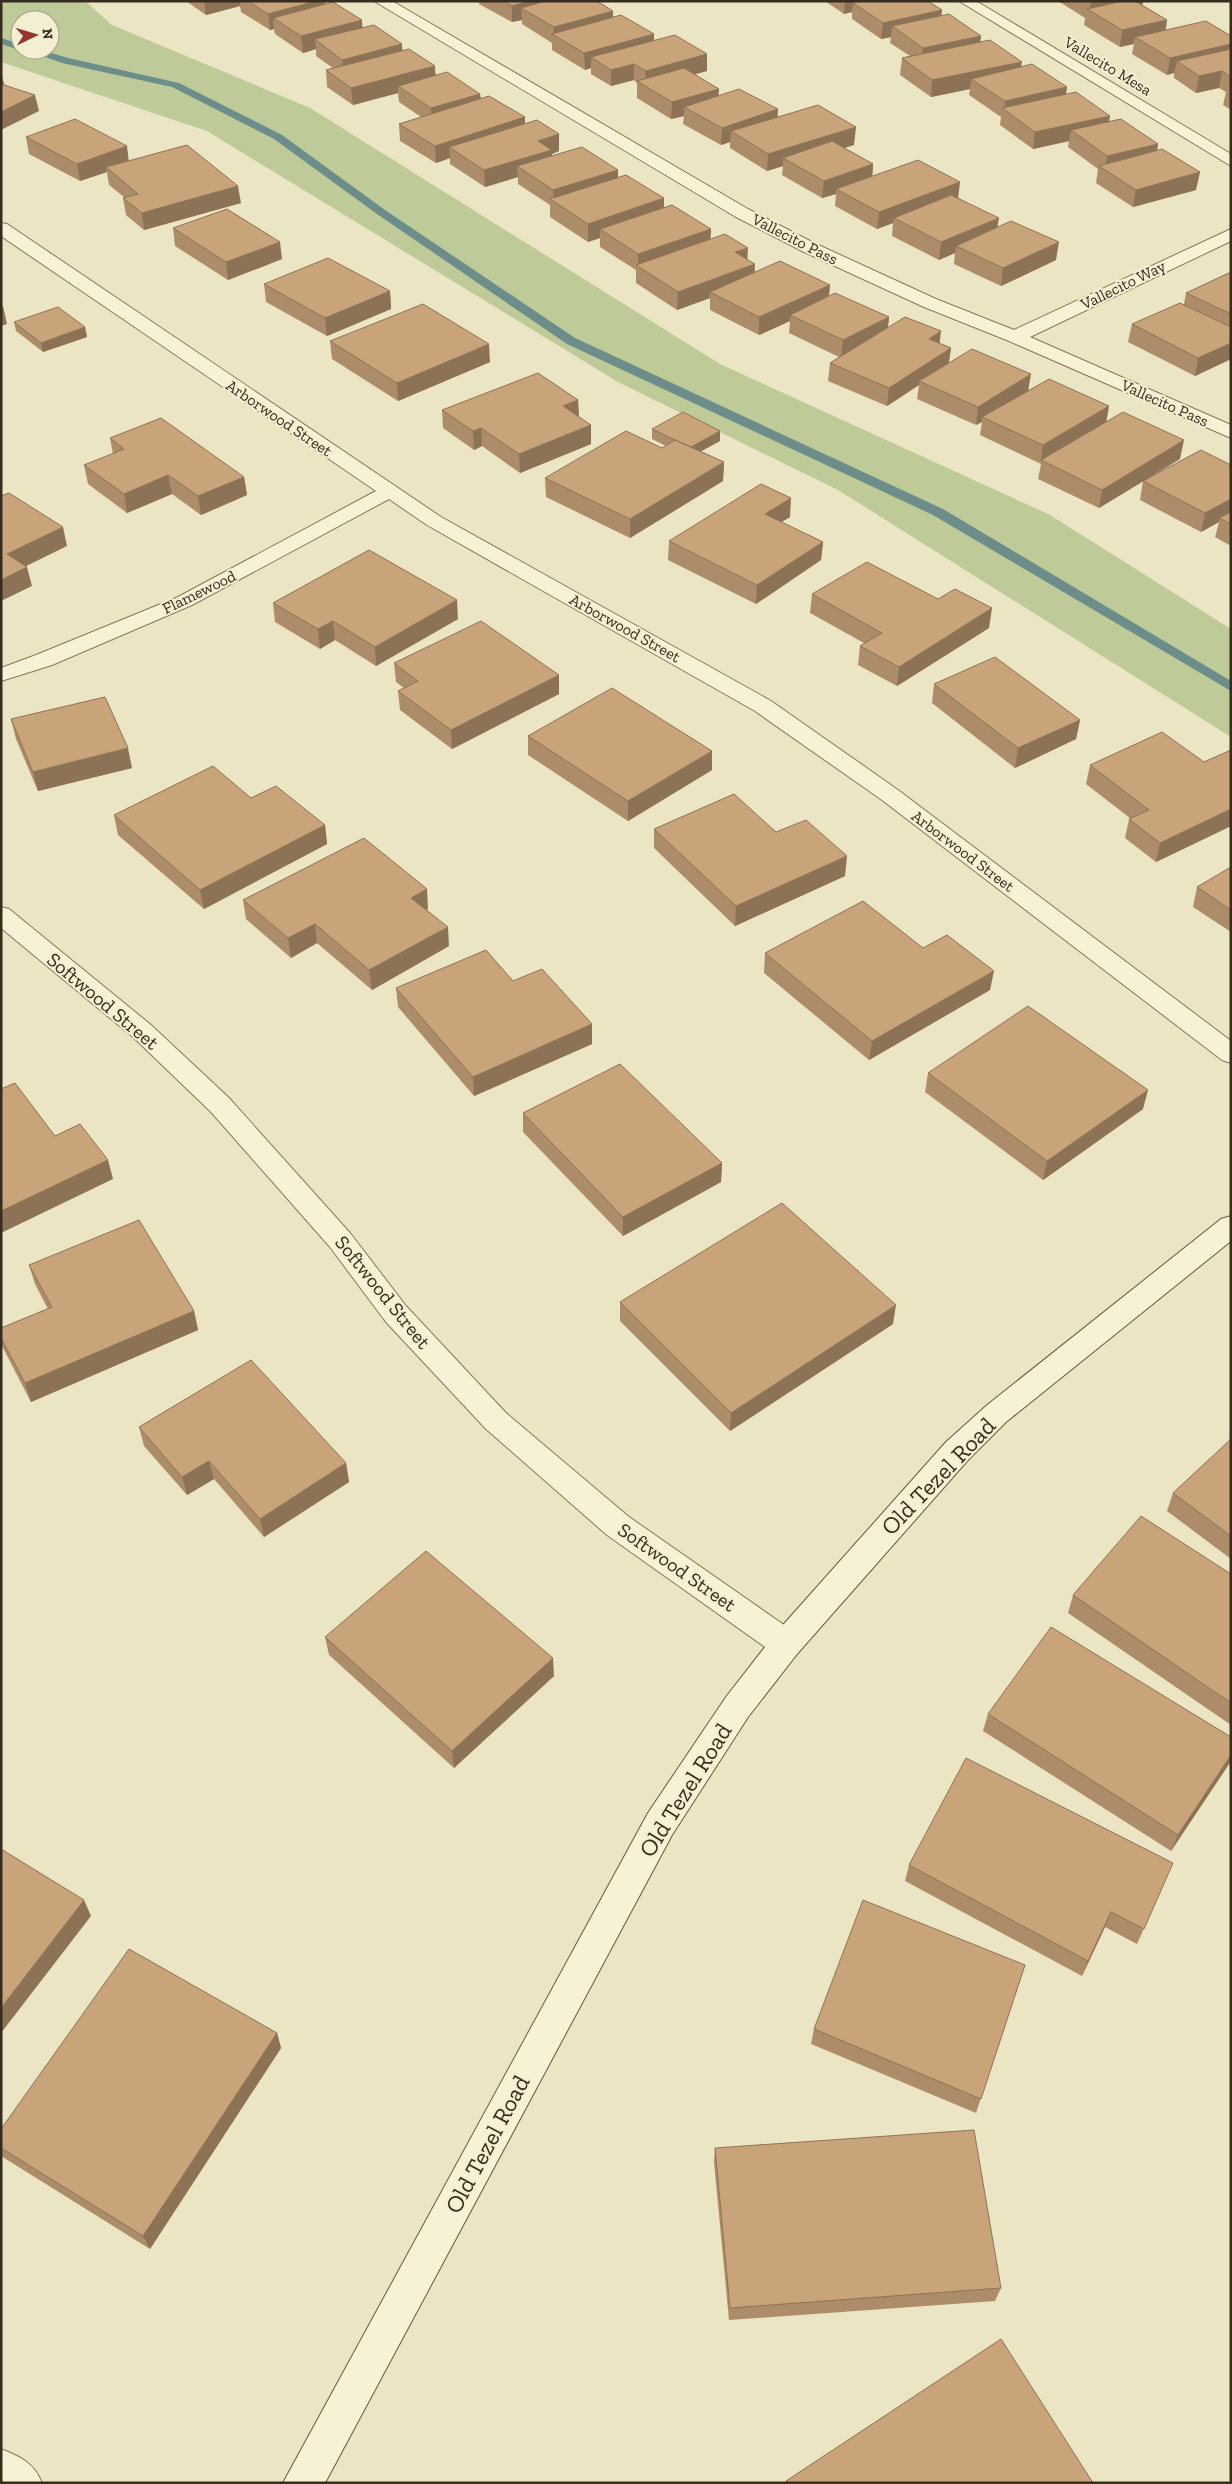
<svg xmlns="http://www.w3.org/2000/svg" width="1232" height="2484" font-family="'Zilla Slab',serif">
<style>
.green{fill:#beca97;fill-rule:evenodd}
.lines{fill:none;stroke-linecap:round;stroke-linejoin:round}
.stream{fill:#6c8d89;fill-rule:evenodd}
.street-casing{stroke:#86775a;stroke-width:2}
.secondary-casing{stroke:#68583e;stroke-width:2}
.street{fill:#f7f1d6;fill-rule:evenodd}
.secondary{fill:#f7f1d6;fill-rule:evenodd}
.wall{fill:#ad8d69}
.shaded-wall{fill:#8d7355}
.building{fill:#c9a47a;stroke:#8d7355}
.labels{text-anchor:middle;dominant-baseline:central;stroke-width:4;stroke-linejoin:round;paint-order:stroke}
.far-street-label{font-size:16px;fill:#362d1e;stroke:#f4eed2}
.street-label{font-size:20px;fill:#362d1e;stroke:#f4eed2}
.near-street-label{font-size:24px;fill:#362d1e;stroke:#f4eed2}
</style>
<rect width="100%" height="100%" fill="#ece5c3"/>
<path class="green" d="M1,1H85L112,25L310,108L720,364L1050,515L1231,629V737L838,490L618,382L207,131L1,62ZM20,20H50V50H20Z"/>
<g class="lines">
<path class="stream" d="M1,38L20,44V50L1,44Z
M26,50H41L68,58L179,83L282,135L385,210L575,338L943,509L1231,681V691L933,515L567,344L377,214L274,139L172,87L62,63Z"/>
<g class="street-casing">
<path id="street" d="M374,1H392L748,209L814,243L936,299L1014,330L1231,229V241L1030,337L1231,425V438L1009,341L924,307L802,251L736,217Z
M959,1H976L1231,154V166Z
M1,223L7,224L441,517L771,701L898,790L1231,1041V1063L1222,1060L882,800L755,711L427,525L389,499L192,605L52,665L1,681V668L36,655L178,597L376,491L1,236Z
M1,907L9,909L151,1025L229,1098L350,1233L406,1306L506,1413L629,1517L797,1634L802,1644L797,1654L786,1658L775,1654L607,1535L486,1429L386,1322L330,1247L211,1112L133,1037L1,928Z
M1,2449C21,2457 34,2463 42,2483H1Z"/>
</g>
<g class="secondary-casing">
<path id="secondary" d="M1231,1216V1241L1006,1422L968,1460L797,1654L748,1717L672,1835L325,2483H283L648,1813L726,1697L775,1634L946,1442L986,1406L1221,1219Z"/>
</g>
<use href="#street" class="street"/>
<use href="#secondary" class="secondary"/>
</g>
<path class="wall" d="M186,1H325V4L362,27L402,44V50L436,75L480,94L481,98L525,124L559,151L552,154V156L618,170V177L664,208L711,229L710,239L755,264L754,272L830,285L829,296L889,317L888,328L940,344L951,348L949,363L1029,390L1106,422L1180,459L1148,478L1231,465V546L1215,537L1219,522L1201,532L1140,500L1143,481L1099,508L1038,479L1041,464L980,435L982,422L976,425L917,399L919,385L887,406L828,381L830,363L839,357L789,333L790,321L759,335L710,310V298L677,310L636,283V270L600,247V238L588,242L550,217V205L518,184V177L485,187L450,164V158L436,163L400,141L399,124L421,117L399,102L398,93L353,105L327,87L326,70L333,68L316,56V49L303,53L275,34L274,29L270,30L241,12L240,6L206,15Z
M479,1H597L613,17L654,34V40L707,54V71L695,74L719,96L854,145L844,148L873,164L872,176L959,198L997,227L1056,260L1001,286L954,264L955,253L939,260L892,236L893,223L877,229L835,206L836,194L822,198L782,175L783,166L767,171L730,148V142L721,145L683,124L684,116L671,119L637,98V83L634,80L611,86L591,74V68L585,70L552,50V43L522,24V20L512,22L479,4Z
M825,1H928L942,10L941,16L981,36L980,42L1021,67L1067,87L1066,94L1109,122L1158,144L1157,150L1196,190L1133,207L1096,183L1098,169L1068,147L1069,141L1033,149L1000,125L1001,117L969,95L970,89L931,97L900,75L902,58L910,56L890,43L891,37L881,39L852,19V12L844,14Z
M1058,1H1143L1142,5L1167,20L1166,30L1231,36V110L1223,105L1226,92L1219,88L1196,93L1174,78V73L1167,75L1132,54L1134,44L1120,47L1084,25L1085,18Z
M26,137L129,161L241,203L144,230L126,215L123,198L124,197L109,185L107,172L80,181L29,154Z
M173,228L282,259L228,280L175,246Z
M1231,272V359L1195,376L1128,342L1132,324L1184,304L1186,293Z
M264,284L390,291L391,309L327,336L266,302Z
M14,322L85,327L87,337L43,352L16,331Z
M330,341L490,362L398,401L332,359Z
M578,400L579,417L591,425V444L520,473L482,446L474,450L443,428L442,410Z
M652,429L720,441L700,451L724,462L723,481L630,538L546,497L545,478L662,448L666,446L652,439Z
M110,438L244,477L247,495L201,515L172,494L127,513L88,484L84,465L113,454Z
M790,517L781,522L823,542L821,560L756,604L668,560L669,541Z
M812,594L989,628L897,686L858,665L860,646L864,643L810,613Z
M273,603L458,619L376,666L335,640L320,649L275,622Z
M394,663L559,675V694L452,749L400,710L398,691L404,688L396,682Z
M934,684L1080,720L1076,739L1015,768L932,703Z
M11,719L132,768L38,791L16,739Z
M528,736L712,770L628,821L528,755Z
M1231,750V826L1156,862L1125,838L1129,819L1130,818L1086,784L1090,765L1204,762Z
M251,798L325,825L327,844L204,909L118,835L114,815Z
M654,829L776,832L845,876L735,926L654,848Z
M1231,867V932L1193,907L1197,887Z
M243,900L428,909L426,910L449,946L372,990L317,943L291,958L246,919Z
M923,948L990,990L869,1060L764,973L765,953Z
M513,981L592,1024V1044L474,1096L398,1007L396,988Z
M928,1073L1143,1109L1043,1180L925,1092Z
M523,1113L722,1163L721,1182L623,1236L523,1132Z
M29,1265L194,1311L198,1330L31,1402L3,1348L1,1342V1328L48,1309L35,1284Z
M620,1302L893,1324L730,1431L620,1321Z
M139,1427L346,1463L349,1482L264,1537L214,1479L187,1495L144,1446Z
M1231,1439V1559L1167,1511L1173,1493Z
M1231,1574V1725L1068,1613L1073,1595Z
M325,1637L554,1676L454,1768L329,1655Z
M988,1714L1231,1737V1761L1171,1851L983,1731Z
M909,1865L1166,1879L1137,1944L1105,1927L1082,1976L905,1881Z
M1025,1965L976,2113L811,2044L814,2029Z
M277,2033L281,2048L150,2249L1,2156V2129Z
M715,2148L1001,2288L995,2301L729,2320L714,2162Z"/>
<path class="shaded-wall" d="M204,1H240V6L206,15Z
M316,1H325L326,15L273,18L274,29L270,30L268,14Z
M529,1H567L521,8L522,20L512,22V6Z
M845,1H900L853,3L852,12L844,14Z
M1100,1H1143L1142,7L1089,11L1091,3Z
M942,10L940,26H892L891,37L881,39L883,23Z
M613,11V27L554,35V27Z
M362,20L363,36L315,39L316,49L303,53L301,36Z
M1167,20L1164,36L1135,37L1133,44L1120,47L1122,30Z
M654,34V50L591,57V68L585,70L584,53Z
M981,36L979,52L921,64L923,48Z
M402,44L403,61L344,76L342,60Z
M1231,44V60L1177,61L1174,73L1167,75L1170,58Z
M707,54V71L647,87L645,86L646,71Z
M1022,62L1019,78L971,79L970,89L931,97L932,80Z
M634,64V80L611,86V70Z
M435,66L436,83L398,86V93L353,105L351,88Z
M1222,71L1219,88L1196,93L1199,76Z
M1,72L5,88L1,90Z
M1067,87L1064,104L1004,110L1005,101Z
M719,89L718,105L684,107V116L671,119L672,102Z
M480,94L481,110L432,125L431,108Z
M35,95L39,111L1,130V112Z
M778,109L777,126L731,131L730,142L721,145L722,128Z
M1110,116L1107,133L1071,130L1069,141L1033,149L1035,132Z
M525,117V134L449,147L450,158L436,163L435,146Z
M856,127L854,145L793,163L783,158V166L767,171L768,154Z
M559,134V151L552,154V167L517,166L518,177L485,187L484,170L538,141Z
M1158,144L1155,162L1105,169L1107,156Z
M127,146L129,163L106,167L107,172L80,181L77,164Z
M873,164L872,182L836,189V194L822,198L824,181Z
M618,170V188L554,202L553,190Z
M1200,172L1196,190L1133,207L1136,190Z
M960,182L958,199L894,218L893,223L877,229L879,212Z
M238,186L241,203L144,230L142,213Z
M664,198V216L600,229V238L588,242V224Z
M999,218L996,235L956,246L955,253L939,260L941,242Z
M711,229L710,247L638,266V254Z
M280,242L282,259L228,280L226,262Z
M1059,242L1056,260L1001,286L1003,268Z
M748,248L747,265L735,252Z
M755,264L754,282L710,292V298L677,310L678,292Z
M830,285L828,303L790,315V321L759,335V317Z
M390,291L391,309L327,336L325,318Z
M3,306L7,324L1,326V307Z
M889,317L887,335L841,359L843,340Z
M85,327L87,337L43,352L41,343Z
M941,331L939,349L929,339Z
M1231,343V359L1195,376L1198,358Z
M489,344L490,362L398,401L397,383Z
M951,348L948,366L919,381V385L887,406L889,388Z
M1031,374L1028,392L982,417V422L976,425L978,407Z
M578,400L579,418L563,406Z
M1109,406L1106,424L1041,460L1043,445Z
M591,425V444L520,473L519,454Z
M481,428L482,446L474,450L473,431Z
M720,431V441L689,458V448Z
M1184,440L1180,459L1099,508L1102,490Z
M724,462L723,481L630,538V519Z
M168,475L172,494L127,513L124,494Z
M244,477L247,495L201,515L198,496Z
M791,498L790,517L764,533L765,514Z
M1231,499V515L1219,518V522L1201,532L1205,513Z
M63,527L67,546L12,573L7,554Z
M823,542L821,560L756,604L757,585Z
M27,567L32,586L1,601V580Z
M457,600L458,619L376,666L375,647Z
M992,608L989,628L897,686L899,667Z
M333,621L335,640L320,649L318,629Z
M559,675V694L452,749L451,730Z
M1080,720L1076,739L1015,768L1018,748Z
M128,748L132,768L38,791L33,772Z
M712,751V770L628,821V801Z
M1231,809V826L1156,862L1160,843Z
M325,825L327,844L204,909L200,890Z
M847,856L845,876L735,926L736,906Z
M427,889L428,909L413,917L411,898Z
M315,924L317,943L291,958L288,938Z
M448,927L449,946L372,990L369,970Z
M994,971L990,990L869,1060L872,1041Z
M592,1024V1044L474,1096L473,1077Z
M1148,1090L1143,1109L1043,1180L1047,1161Z
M108,1160L113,1179L1,1233V1211Z
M722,1163L721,1182L623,1236V1217Z
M896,1305L893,1324L730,1431L731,1413Z
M194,1311L198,1330L31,1402L25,1383Z
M209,1461L214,1479L187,1495L182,1477Z
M346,1463L349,1482L264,1537L260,1519Z
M553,1658L554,1676L454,1768L452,1751Z
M1231,1755V1761L1171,1851L1178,1835Z
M84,1900L91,1916L1,2033V2008Z
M1111,1912L1105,1927L1082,1976L1088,1961Z
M277,2033L281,2048L150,2249L143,2236Z"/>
<path class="building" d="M248,1H316L268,14Z
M503,1H529L512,6Z
M546,1H597L613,11L554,27L521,8Z
M859,1H928L942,10L883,23L853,3Z
M1087,1H1100L1091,3Z
M1123,1H1135L1167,20L1122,30L1087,9Z
M333,2L362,20L301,36L273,18Z
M949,14L981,36L923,48L892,26Z
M621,15L654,34L584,53L552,34Z
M1206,21L1231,36V44L1170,58L1135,37Z
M374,25L402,44L342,60L315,39Z
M675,35L707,54L646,71L634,64L611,70L591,57Z
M990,40L1022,62L932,80L902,58Z
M409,49L435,66L351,88L326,70Z
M1231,49V77L1222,71L1199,76L1177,61Z
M1032,64L1067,87L1005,101L971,79Z
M684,68L719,89L672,102L637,81Z
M447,72L480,94L431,108L398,86Z
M1,84L35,95L1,112Z
M739,89L778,109L722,128L684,107Z
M1076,92L1110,116L1035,132L1002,108Z
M489,96L525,117L435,146L399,124Z
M818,105L856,127L768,154L731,131Z
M75,119L127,146L77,164L26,137Z
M1121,119L1158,144L1107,156L1071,130Z
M537,120L559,134L538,141L552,150L484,170L449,147Z
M832,141L873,164L824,181L783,158Z
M187,145L238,186L142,213L123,198L138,194L106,167Z
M582,147L618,170L553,190L517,166Z
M1162,149L1200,172L1136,190L1099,166Z
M918,160L960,182L879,212L836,189Z
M626,175L664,198L588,224L550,199Z
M951,195L999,218L941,242L894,218Z
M672,205L711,229L638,254L600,229Z
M227,209L280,242L226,262L173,228Z
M1011,221L1059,242L1003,268L956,246Z
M725,234L748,248L735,252L755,264L678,292L636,265Z
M328,258L390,291L325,318L264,284Z
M780,261L830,285L759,317L710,292Z
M1231,272V314L1186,293Z
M835,293L889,317L843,340L790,315Z
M1180,303L1231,327V343L1198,358L1132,324Z
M423,304L489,344L397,383L330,341Z
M58,307L85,327L41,343L14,322Z
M905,317L941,331L929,339L951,348L889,388L830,363Z
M972,349L1031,374L978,407L919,381Z
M538,373L578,400L563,406L591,425L519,454L481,428L473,431L442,410Z
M1049,379L1109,406L1043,445L982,417Z
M683,412L720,431L691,447L675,440L652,429Z
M1123,412L1184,440L1102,490L1041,460Z
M161,418L244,477L198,496L168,475L124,494L84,465L124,449L110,438Z
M626,431L662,448L675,440L724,462L630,519L545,478Z
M1201,450L1231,465V499L1205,513L1143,481Z
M761,484L791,498L765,514L823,542L757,585L669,541Z
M9,493L63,527L7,554L27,567L1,580V496Z
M1231,512V524L1219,518Z
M369,550L457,600L375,647L333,621L318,629L273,603Z
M867,562L938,599L955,589L992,608L899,667L860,646L882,633L812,594Z
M481,621L559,675L451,730L398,691L418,681L394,663Z
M995,657L1080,720L1018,748L934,684Z
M612,688L712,751L628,801L528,736Z
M105,697L128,748L33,772L11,719Z
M1162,732L1204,762L1231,750V809L1160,843L1129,819L1149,810L1090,765Z
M213,766L251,798L276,786L325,825L200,890L114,815Z
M734,794L776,832L806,820L847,856L736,906L654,829Z
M364,838L427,889L411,898L448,927L369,970L315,924L288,938L243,900Z
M1231,867V910L1197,887Z
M863,901L923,948L947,935L994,971L872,1041L765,953Z
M486,950L513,981L542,969L592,1024L473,1077L396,988Z
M1028,1006L1148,1090L1047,1161L928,1073Z
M620,1064L722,1163L623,1217L523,1113Z
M15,1083L55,1136L80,1124L108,1160L1,1211V1089Z
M782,1203L896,1305L731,1413L620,1302Z
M139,1220L194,1311L25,1383L1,1338V1328L52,1307L29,1265Z
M251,1360L346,1463L260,1519L209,1461L182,1477L139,1427Z
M1231,1439V1536L1173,1493Z
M1141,1516L1231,1574V1703L1073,1595Z
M426,1551L553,1658L452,1751L325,1637Z
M1051,1627L1231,1737V1755L1178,1835L988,1714Z
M966,1758L1173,1863L1144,1929L1111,1912L1088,1961L909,1865Z
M1,1849L84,1900L1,2008Z
M863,1900L1025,1965L981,2099L814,2029Z
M129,1949L277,2033L143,2236L1,2148V2129Z
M974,2130L1001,2288L730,2308L715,2148Z
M1001,2339L1093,2483H787L786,2481Z"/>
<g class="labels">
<g class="far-street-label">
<text transform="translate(1108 66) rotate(31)">Vallecito Mesa</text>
<text transform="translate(795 239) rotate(27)">Vallecito Pass</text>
<text transform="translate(1123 285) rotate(-26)">Vallecito Way</text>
<text transform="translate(1165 403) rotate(24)">Vallecito Pass</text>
<text transform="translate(279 418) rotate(34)">Arborwood Street</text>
<text transform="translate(199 592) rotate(-26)">Flamewood</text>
<text transform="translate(625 628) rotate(29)">Arborwood Street</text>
<text transform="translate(963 851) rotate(37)">Arborwood Street</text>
</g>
<g class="street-label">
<text transform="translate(103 1001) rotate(40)">Softwood Street</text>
<text transform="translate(383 1292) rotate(51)">Softwood Street</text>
<text transform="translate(677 1567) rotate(35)">Softwood Street</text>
</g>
<g class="near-street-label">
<text transform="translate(938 1476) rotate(-46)">Old Tezel Road</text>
<text transform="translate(685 1790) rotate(-58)">Old Tezel Road</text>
<text transform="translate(487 2144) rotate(-62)">Old Tezel Road</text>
</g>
</g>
<rect width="1232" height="2484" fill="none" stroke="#362d1e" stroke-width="5"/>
<g transform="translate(35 35) rotate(85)"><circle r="24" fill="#f4eed2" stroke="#a8a18a"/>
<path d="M0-4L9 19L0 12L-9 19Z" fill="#93372d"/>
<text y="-8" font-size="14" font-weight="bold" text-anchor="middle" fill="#362d1e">N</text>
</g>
</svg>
